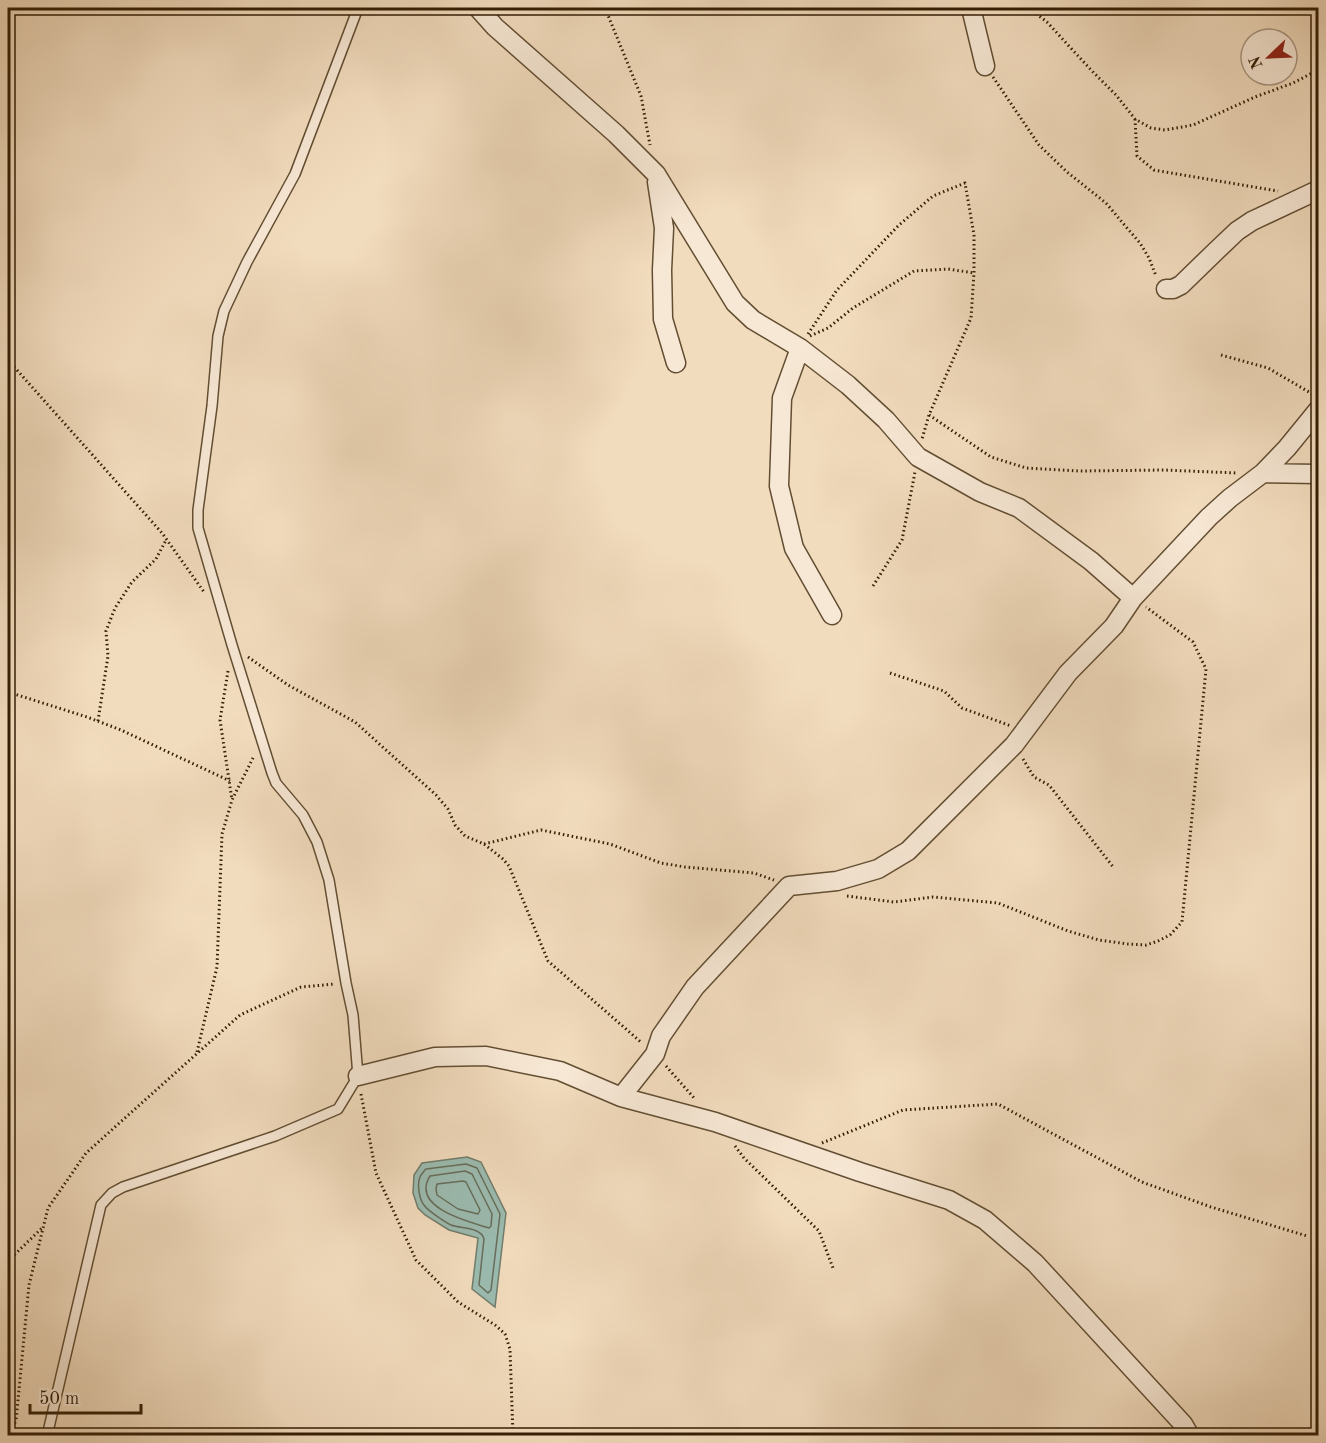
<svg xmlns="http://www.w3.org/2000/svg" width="1326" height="1443" font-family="'Old Standard TT',serif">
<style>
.water{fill:#9bbcb1;stroke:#717d6c;stroke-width:1.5}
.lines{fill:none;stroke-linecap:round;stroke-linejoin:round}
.shore{stroke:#676d5b;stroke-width:1.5}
.lane-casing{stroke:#634e33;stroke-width:12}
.street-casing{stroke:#634e33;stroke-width:21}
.path{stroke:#331e05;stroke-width:3;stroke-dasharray:1.5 3;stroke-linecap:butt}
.lane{stroke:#f7e8d5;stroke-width:9}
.street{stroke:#f7e8d5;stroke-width:18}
</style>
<rect width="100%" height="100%" fill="#f2dcbe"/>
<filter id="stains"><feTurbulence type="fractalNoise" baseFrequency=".00333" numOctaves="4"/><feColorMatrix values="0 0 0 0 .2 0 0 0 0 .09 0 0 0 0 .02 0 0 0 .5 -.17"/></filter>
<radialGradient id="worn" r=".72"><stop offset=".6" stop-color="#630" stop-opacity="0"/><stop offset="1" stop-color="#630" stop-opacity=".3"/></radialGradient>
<path class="water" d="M467,1157L481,1162L506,1213L495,1307L472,1289L478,1238L449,1230L425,1215L418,1208L413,1193L414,1175L422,1163Z"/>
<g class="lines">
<path class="shore" d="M466,1164L477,1168L500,1214L491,1290L488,1293L479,1285L484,1239C481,1227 462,1229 451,1225C445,1222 428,1211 424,1205C419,1199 417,1184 420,1177C420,1176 425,1170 426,1169Z
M465,1171L472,1174L492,1214L491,1226L489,1228C470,1222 410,1208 430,1176Z
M463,1181L466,1182L480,1210L478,1214L458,1209L437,1195L436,1189L437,1184Z"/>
<g class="lane-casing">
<path id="lane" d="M47,1436L101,1205L112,1193L123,1187L275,1136L338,1109L358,1076L353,1015L346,983L329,880L317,842L303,815L276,783L272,773L232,645L198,528V510L212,406L218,336L224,311L247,262L295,174L358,8"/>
</g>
<g class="street-casing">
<path id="street" d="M478,8L495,27L616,134L656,174L735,303L753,320L800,348L848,385L886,420L918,457L980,492L1019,508L1091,561L1133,598
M971,8L985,66
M657,182L664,228L662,270L663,319L676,363
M1166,289H1173L1181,285L1216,251L1237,231L1252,221L1318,190
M800,348L782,398L779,486L794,548L832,615
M1263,473L1318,474
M358,1076L435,1057L486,1056L560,1071L621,1097L715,1122L860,1172L949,1200L985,1220L1035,1263L1183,1424L1190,1436
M621,1097L655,1054L661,1036L695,987L789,886L837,881L878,869L908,851L1014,745L1068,673L1114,626L1133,598L1209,517L1230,498L1263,473L1287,448L1318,410"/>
</g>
<path class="path" d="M605,8L641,96L650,145
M1029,8L1047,22L1068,45L1092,71L1116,95L1135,119L1151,128L1165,130L1193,125L1255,97L1293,83L1318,70
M993,77L1039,145L1067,172L1106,203L1127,228L1140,243L1149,258L1156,276
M1135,119L1137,156L1154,170L1278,191
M808,334L837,290L899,225L933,196L965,183L974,235V273L971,318L929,415L922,439
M810,336L828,328L853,308L914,271L948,269L974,273
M1221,355L1268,368L1314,395
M8,360L162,533L204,592
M929,415L991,457L1026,468L1080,471L1164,470L1237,473
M873,586L902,540L915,472
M248,657L288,685L355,722L436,795L448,809L455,825L465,836L484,844L503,859L509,866L548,961L642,1043
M228,671L220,720L232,800
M890,673L944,691L962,708L1011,726
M8,692L87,717L121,730L230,781
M98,721L108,656L106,631L115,608L132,582L156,559L166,540
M1023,759L1034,777L1049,785L1114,868
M484,844L541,830L610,844L661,863L685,867L754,873L774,880
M847,896L894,902L933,897L998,903L1068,931L1099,940L1128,944L1146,945L1158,941L1170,935L1182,922L1206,669L1193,642L1146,607
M197,1052L217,967L222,834L232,800L254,756
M666,1066L695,1099
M361,1094L376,1173L416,1260L458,1302L495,1325L505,1334L510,1349L513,1436
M822,1143L903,1110L998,1104L1142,1182L1211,1207L1307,1236
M735,1146L744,1158L819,1231L833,1268
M8,1261L43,1227
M8,1435L16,1421L29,1285L48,1208L86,1153L240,1015L301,987L335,984"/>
<use href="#lane" class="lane"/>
<use href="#street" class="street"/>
</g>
<rect width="1326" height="1443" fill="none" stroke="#f2dcbe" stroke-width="30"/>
<rect x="9" y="9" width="1308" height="1425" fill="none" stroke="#331e05" stroke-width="3"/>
<rect x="15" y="15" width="1296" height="1413" fill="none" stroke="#331e05" stroke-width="1.5"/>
<g transform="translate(1269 57) rotate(247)"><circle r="28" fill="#f7e8d5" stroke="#a99782" stroke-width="1.5"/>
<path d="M0-4.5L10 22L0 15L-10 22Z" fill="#8f2418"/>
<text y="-9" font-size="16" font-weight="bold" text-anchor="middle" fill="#331e05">N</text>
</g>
<path d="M30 1404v9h111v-9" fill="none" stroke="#331e05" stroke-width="3"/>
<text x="39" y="1404" font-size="18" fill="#331e05" stroke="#f7e8d5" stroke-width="4.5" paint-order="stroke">50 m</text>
<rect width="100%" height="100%" filter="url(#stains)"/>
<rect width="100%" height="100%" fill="url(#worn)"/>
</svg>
